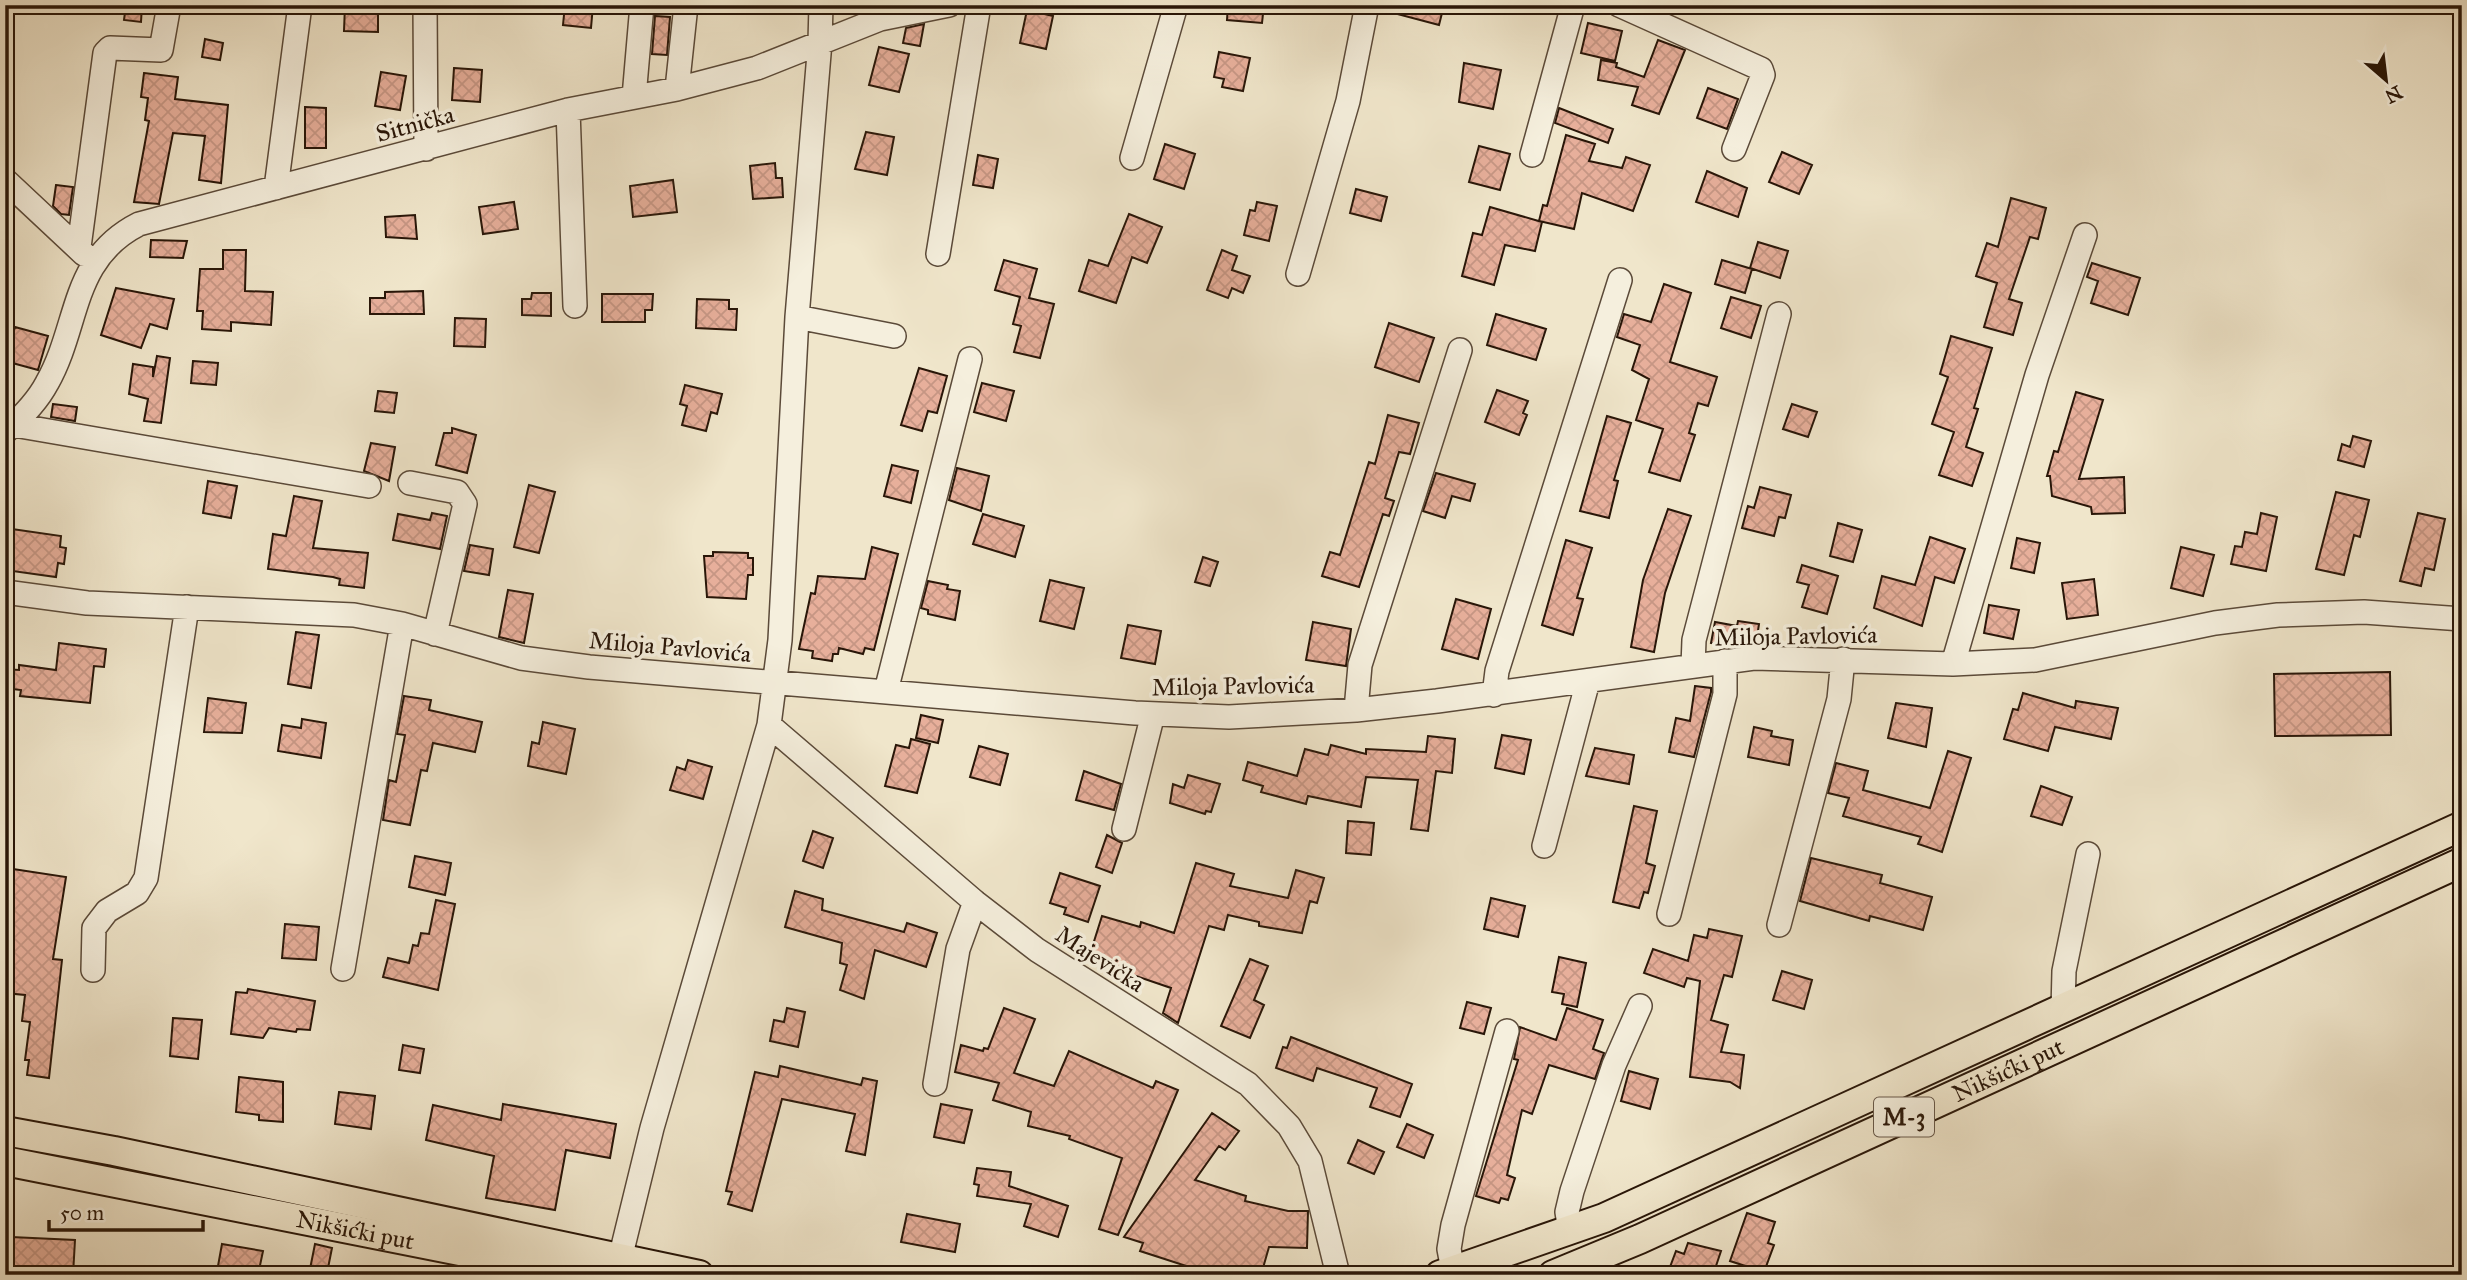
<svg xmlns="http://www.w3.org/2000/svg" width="2467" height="1280" font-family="'IM FELL Great Primer',serif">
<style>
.building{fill:url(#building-cross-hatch);stroke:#291608;stroke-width:2}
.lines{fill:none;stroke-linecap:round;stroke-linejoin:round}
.minor-casing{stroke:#5b4a39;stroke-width:26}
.major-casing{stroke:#291608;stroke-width:32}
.minor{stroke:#f5efdd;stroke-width:23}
.major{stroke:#f0e6cb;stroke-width:28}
.labels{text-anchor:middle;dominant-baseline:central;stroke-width:7;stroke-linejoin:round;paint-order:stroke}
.shield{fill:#f5efdd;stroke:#665748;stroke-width:2}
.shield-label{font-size:23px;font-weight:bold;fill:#291608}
.street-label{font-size:24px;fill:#291608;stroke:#f5efdd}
</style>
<defs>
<pattern id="building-cross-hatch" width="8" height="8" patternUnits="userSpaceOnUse" patternTransform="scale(1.75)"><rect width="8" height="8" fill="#e7af9b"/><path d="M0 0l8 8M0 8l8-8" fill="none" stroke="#c69684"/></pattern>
</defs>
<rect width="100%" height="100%" fill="#f0e6cb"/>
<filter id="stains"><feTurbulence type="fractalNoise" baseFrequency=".00286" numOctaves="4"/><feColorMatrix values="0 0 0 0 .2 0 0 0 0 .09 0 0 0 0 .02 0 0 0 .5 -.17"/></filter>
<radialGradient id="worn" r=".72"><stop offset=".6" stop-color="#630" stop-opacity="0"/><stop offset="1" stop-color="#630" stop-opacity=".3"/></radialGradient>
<path class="building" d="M126,5H142L141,22L124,20Z
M345,5H378V32L344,31Z
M565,5H593L591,28L563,25Z
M1228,5H1264L1262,23L1227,20Z
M1386,5H1444L1439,25L1386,11Z
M1027,10L1053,16L1046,49L1020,43Z
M655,16L670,17L667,55L652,54Z
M1588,23L1622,31L1615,61L1581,53Z
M924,24L920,46L903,43L906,28Z
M205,39L223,43L220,60L202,57Z
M1658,40L1685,50L1659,114L1632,105L1638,87L1598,80L1601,60L1617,63L1616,67L1644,77Z
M879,47L909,54L899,92L869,85Z
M1219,52L1250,58L1243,91L1222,87L1224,79L1214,77Z
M1464,63L1501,70L1493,109L1459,102Z
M454,68L482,70L480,102L452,100Z
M381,72L406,76L400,110L375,106Z
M144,73L178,77L175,99L228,105L221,183L199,180L205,136L173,133L159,204L134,202L149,121L145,120L148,98L141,97Z
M1708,88L1738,99L1727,129L1697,118Z
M305,107L326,108V148H305Z
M1559,108L1613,129L1608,143L1555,123Z
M866,132L894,137L887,175L855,169Z
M1566,135L1595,144L1589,161L1622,168L1626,157L1650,165L1633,211L1582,193L1574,229L1539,221L1543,205L1547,206Z
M1165,144L1195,154L1184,189L1154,179Z
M1479,146L1510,154L1500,190L1469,182Z
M1782,152L1812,165L1799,194L1769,182Z
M978,155L998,159L993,188L973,185Z
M775,163L776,178H782L783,197L753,199L750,166Z
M1707,171L1747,188L1738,217L1696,202Z
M673,180L677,212L633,217L630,186Z
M56,185L73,187L69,215L61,214L53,206Z
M1356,189L1387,197L1381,221L1350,213Z
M2011,198L2046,208L2038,239L2030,237L2009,299L2022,303L2013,335L1984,327L1997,283L1976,276L1987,243L1998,247Z
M514,202L518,229L483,234L479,207Z
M1257,202L1277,206L1269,241L1244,235L1250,210L1255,211Z
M1490,207L1542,222L1535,251L1505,245L1494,285L1462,276L1473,233L1482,235Z
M1129,214L1162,227L1147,263L1132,257L1116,303L1079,291L1089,260L1108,266Z
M415,215L417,239L386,237L385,217Z
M151,240L187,241L183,258L150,257Z
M1758,242L1788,251L1780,278L1750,268Z
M223,250H246L245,291L273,292L271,325L231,322V331L202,329L203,311H197L200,269H223Z
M1222,250L1237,256L1232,270L1250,276L1243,293L1232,288L1228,298L1207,290Z
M1004,260L1037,269L1029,298L1054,304L1040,358L1014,352L1021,326L1013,324L1020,297L995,290Z
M1722,260L1752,269L1745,293L1715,284Z
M2092,263L2140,278L2128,315L2091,303L2098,281L2087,277Z
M1664,284L1691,293L1670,362L1717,377L1708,406L1698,403L1689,433L1695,435L1680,481L1649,472L1663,429L1636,420L1649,379L1632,370L1640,345L1617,337L1624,314L1651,322Z
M116,288L174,299L167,329L150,324L141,348L101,335Z
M423,291L424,314H370V298H385V292Z
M532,293H551V316L522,315V299H531Z
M602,294H653L652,310H645V322H602Z
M1731,297L1761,306L1751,338L1721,328Z
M697,299L729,300V309H737L736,330L696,328Z
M1496,314L1546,329L1536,360L1487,345Z
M455,318L486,319L485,347L454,346Z
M1389,323L1434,338L1419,382L1375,367Z
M15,327L48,336L38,370L5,361Z
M1951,336L1992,348L1974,408L1978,409L1966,447L1983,453L1972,486L1939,475L1954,432L1932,424L1948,377L1940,374Z
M157,356L170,358L161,423L144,421L148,399L129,394L133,364L153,367V377Z
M193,361L218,363L216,385L191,383Z
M919,368L947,376L937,413L928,411L922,431L901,425Z
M982,383L1014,391L1006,421L974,412Z
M685,385L722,394L717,414L711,412L706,431L682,425L687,406L680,404Z
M1497,390L1528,401L1523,413L1527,415L1519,435L1485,422Z
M378,391L397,393L394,413L375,411Z
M2076,392L2103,400L2079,479L2124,477L2125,513L2092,514L2091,507L2052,496L2050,476H2047L2054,451L2058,452Z
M53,404L77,407L75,421L51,417Z
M1792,404L1817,412L1808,437L1783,429Z
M1388,415L1419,423L1410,454L1399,452L1385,498L1394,501L1389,516L1383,514L1359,587L1322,576L1330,552L1340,555L1369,462L1375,464Z
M1607,416L1631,423L1614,480L1618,481L1609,518L1580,511Z
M452,428L476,435L467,473L436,465L444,433H452Z
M2353,436L2371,441L2364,467L2338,460L2342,444L2350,447Z
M371,443L395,447L389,481L364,471Z
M892,465L918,471L911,503L884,496Z
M957,468L989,476L981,511L949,500Z
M1436,473L1475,484L1470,501L1452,496L1445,518L1423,511Z
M208,481L237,486L231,518L203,513Z
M529,485L555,492L539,553L514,547Z
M1760,487L1791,495L1785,518L1779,517L1774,536L1742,528L1748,506L1754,508Z
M2336,492L2369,500L2360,537L2354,535L2344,575L2316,569Z
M294,496L322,501L313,548L368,553L364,588L339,585L340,579L333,577L268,569L273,534L286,536Z
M1668,509L1691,516L1665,593L1654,652L1631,647L1643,580Z
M432,513L447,516L440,549L393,540L398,514L430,520Z
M2261,513L2277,517L2266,571L2231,564L2235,546L2242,547L2245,532L2257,534Z
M2418,513L2445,519L2434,570L2425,568L2421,586L2400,581Z
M983,514L1024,526L1015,557L973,544Z
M1838,523L1862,530L1853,562L1830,556Z
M5,528L61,536L60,547L66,548L64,564L58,563L56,577L5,570Z
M1930,537L1965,549L1954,583L1935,577L1922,626L1874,608L1882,576L1915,585Z
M2017,538L2040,543L2034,573L2011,568Z
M1566,540L1592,548L1577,598L1583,599L1573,635L1542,625Z
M470,545L493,549L489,575L464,571Z
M872,547L898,554L874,650L865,648L863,654L839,648L838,654H833L832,661L812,658L813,651L799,649L811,593L815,594L818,576L865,579Z
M2181,547L2214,555L2203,596L2171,588Z
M713,552L748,553V558H753V575H748L746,599L707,597L704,556H713Z
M1203,557L1218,562L1210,586L1195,582Z
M1802,565L1838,576L1827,614L1802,607L1809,585L1797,582Z
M2094,579L2098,615L2067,619L2062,583Z
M1050,580L1084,588L1074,629L1040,621Z
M928,581L948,585L947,589L960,591L955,620L928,614V610L921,608Z
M508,590L533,594L524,643L499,637Z
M1456,599L1491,609L1478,659L1442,649Z
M1989,605L2019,610L2013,639L1984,633Z
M1738,621L1759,624L1756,644L1731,647L1711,643L1715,622L1737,626Z
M1313,622L1351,629L1346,666L1306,660Z
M1128,625L1161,631L1155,664L1121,658Z
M296,632L319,635L311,688L288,684Z
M59,643L106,649L104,667L94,666L90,703L20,696L21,690L5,688V669L19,670V665L56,670Z
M2390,672L2391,735L2275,736L2274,674Z
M1695,686L1711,688V692L1694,757L1669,752L1676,718L1690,721Z
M2023,693L2075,708L2076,701L2118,708L2111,739L2055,727L2048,751L2004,739L2013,709L2018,710Z
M404,696L431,700L429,710L482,722L475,752L433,743L427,771L421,770L410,825L383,820L389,780L396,782L405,735L397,734Z
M208,698L246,703L242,733L204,732Z
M1896,703L1932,708L1926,747L1888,738Z
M921,715L943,720L938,743L916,738Z
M302,719L326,723L321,758L278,751L282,725L301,728Z
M543,722L575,729L566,774L528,766L532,742L539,744Z
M1754,727L1772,731L1771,736L1793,740L1789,765L1748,757Z
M1502,735L1531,740L1524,774L1495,768Z
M1428,736L1455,739L1452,773L1436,771L1428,831L1411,829L1418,780L1366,777L1361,807L1308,796L1306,804L1261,792L1263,786L1243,780L1248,762L1297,776L1305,749L1328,755L1331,745L1366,754V749L1426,752Z
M911,739L930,744L917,793L885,786L896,745L909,748Z
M979,746L1008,754L1000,785L970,777Z
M1595,748L1634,755L1629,784L1586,776Z
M1948,751L1971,758L1942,852L1918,844L1921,837L1843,816L1849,798L1828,793L1836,763L1868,771L1863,790L1930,808Z
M688,760L712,767L703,799L670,790L677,767L685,770Z
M1084,771L1121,784L1114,810L1076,800Z
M1188,775L1220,784L1211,812L1206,811L1205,814L1170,803L1173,784L1184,788Z
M2041,786L2072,797L2062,825L2031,816Z
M1634,806L1657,811L1646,863L1655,866L1648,893L1644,892L1639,908L1613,902Z
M1348,821L1374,823L1371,855L1346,853Z
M813,831L833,838L823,868L803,861Z
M1107,835L1122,843L1112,873L1096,867Z
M415,856L451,863L445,895L409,887Z
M1811,858L1882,875L1880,883L1932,897L1923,930L1870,916L1869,921L1800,901Z
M1196,863L1234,874L1230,886L1288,898L1296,870L1324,878L1317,903L1310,901L1302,933L1259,926V922L1228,915L1224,930L1209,926L1178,1023L1163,1013L1171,988L1124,972L1125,970L1112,965L1114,961L1090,954L1102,916L1140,927L1141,922L1174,933Z
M13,869L66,877L53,959L62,960L49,1078L27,1075L29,1060H25L30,1022L22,1021L25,995L5,993V879L11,880Z
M1060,873L1100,886L1088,922L1064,914L1066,908L1050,903Z
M795,891L823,899L822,910L904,932L907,923L937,933L926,967L875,950L864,999L840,990L847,965L840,963L842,943L785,927Z
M1491,898L1525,906L1518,937L1484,929Z
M436,900L455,904L438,990L383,977L388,958L409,963L413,945L418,946L421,933L429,934Z
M285,924L319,927L316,960L282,958Z
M1709,929L1742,936L1732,977L1724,975L1711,1020L1728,1025L1721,1052L1744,1055L1740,1088L1730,1082L1690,1077L1700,981L1687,978L1684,987L1644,973L1653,949L1688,961L1694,935L1707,938Z
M1559,957L1586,963L1577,1007L1562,1004L1564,994L1552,992Z
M1250,959L1268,966L1254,1000L1264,1005L1250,1038L1221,1026Z
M1782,971L1812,980L1804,1009L1773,1000Z
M248,989L315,1001L310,1030L297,1029L296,1032L269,1028L263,1038L231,1034L236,992L247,993Z
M1467,1002L1491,1008L1484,1034L1460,1028Z
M787,1008L805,1012L798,1047L770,1041L774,1020L784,1022Z
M1004,1008L1035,1019L1014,1073L1054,1086L1069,1051L1153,1088L1156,1081L1178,1090L1118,1235L1099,1229L1122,1158L1069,1139L1070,1136L1028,1126L1031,1112L993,1100L999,1083L955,1072L961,1045L983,1051L984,1048L988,1049Z
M1567,1008L1603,1020L1593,1049L1604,1053L1595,1079L1549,1065L1532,1114L1522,1110L1507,1175L1515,1178L1508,1200L1501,1198L1499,1203L1476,1196L1518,1060L1514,1059L1520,1027L1556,1040Z
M173,1018L202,1020L198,1059L170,1056Z
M1291,1037L1412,1084L1400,1117L1370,1107L1377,1088L1317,1068L1313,1081L1276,1068L1283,1047L1287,1048Z
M403,1045L424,1049L420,1073L399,1070Z
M780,1066L861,1085L863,1078L877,1081L865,1155L846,1151L855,1114L782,1099L752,1211L728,1204L732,1192L726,1191L755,1072L778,1077Z
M1629,1071L1658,1079L1650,1109L1621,1101Z
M239,1077L283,1082V1122L259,1120V1115L236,1112Z
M339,1092L375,1096L371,1129L335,1124Z
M503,1104L616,1124L610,1158L566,1150L555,1210L486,1198L494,1156L426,1140L433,1105L501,1120Z
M941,1104L972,1110L964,1143L934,1137Z
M1212,1113L1239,1131L1225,1150L1219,1146L1195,1180L1246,1196L1245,1201L1288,1211H1308L1307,1248L1269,1247L1261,1275H1214L1140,1251L1143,1243L1124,1237Z
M1407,1124L1433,1135L1424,1158L1397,1147Z
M1358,1140L1384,1152L1374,1174L1348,1163Z
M977,1168L1011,1172L1009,1186L1068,1206L1058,1237L1024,1226L1031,1204L977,1196L979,1185L974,1184Z
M1747,1213L1775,1222L1768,1243L1774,1245L1764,1272L1730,1261Z
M907,1214L960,1224L955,1252L901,1242Z
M11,1237L75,1240L73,1275H10Z
M1688,1243L1721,1251L1713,1275H1667L1676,1251L1684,1254Z
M222,1244L263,1251L258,1275H222L223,1267L218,1266Z
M315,1244L332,1248L327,1273L310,1269Z"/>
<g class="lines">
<g class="minor-casing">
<path id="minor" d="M425,5L426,149
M1619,5L1761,69L1763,75L1734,149
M677,89L686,5
M634,97L642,5
M568,110L575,306
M1532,155L1573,5
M1132,158L1176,5
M5,180L84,254
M276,188L300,5
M79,247L105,53L110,48L161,50L169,5
M938,254L979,5
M1298,274L1348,101L1367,5
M797,317L820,42L821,5
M14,425L369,486
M5,432C21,418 37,402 47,383C80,325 70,259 139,224L568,110L677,89L757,68L880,19L949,5
M410,483L457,492L465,504L435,634
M5,592L87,603L354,615L402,624L521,658L589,667L1135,713L1229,717L1356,710L1437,701L1754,658L1953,664L2035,660L2215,623L2278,615L2364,612L2462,619
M1953,664L2037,375L2085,235
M1693,666L1694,640L1779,314
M886,691L970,359
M1494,695L1497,671L1620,280
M1356,710L1360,665L1460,350
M769,725L975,902L1037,950L1248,1084L1289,1126L1310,1161L1338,1275
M1124,829L1153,714
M1544,846L1588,681
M1669,914L1725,694V661
M1779,925L1839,699L1843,659
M343,969L402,624
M93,970L94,928L107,911L137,893L146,878L187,607
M2063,1010L2064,971L2088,854
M935,1084L958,949L975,902
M1570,1231L1567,1212L1572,1191L1614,1065L1640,1006
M1453,1270L1449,1249L1453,1225L1507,1031
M616,1275L652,1128L769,725L780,640L797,317L894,336"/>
</g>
<g class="major-casing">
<g id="major">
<path d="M5,1131L114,1151L699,1275"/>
<path id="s1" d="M5,1161L581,1275"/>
<path d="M1440,1275L1604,1218L2462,826"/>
<path id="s2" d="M1553,1275L1640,1239L2462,862"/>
</g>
</g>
<use href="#minor" class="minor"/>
<use href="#major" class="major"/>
</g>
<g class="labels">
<rect class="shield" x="1874" y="1097.5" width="60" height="39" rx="5"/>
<g class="shield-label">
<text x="1904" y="1117">M-3</text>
</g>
<g class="street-label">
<text transform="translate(415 124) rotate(-15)">Sitnička</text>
<text transform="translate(1796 636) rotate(-1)">Miloja Pavlovića</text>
<text transform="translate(670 647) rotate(5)">Miloja Pavlovića</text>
<text transform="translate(1233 686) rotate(-1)">Miloja Pavlovića</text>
<text transform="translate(1100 959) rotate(33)">Majevička</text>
<text stroke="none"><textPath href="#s2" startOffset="499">Nikšićki put</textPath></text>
<text stroke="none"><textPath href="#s1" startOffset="357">Nikšićki put</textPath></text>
</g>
</g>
<rect width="2467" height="1280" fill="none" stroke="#f0e6cb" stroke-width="28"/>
<rect x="7" y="7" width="2453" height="1266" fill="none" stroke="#291608" stroke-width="3.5"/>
<rect x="14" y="14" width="2439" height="1252" fill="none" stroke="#291608" stroke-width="2"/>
<g transform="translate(2386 80) rotate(152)" stroke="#f5efdd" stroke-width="5" paint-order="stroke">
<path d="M0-5L12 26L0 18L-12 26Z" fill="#291608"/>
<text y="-10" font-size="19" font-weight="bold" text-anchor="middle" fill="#291608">N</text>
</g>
<path d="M49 1220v10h154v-10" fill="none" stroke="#291608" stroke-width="3.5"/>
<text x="60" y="1220" font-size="21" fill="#291608" stroke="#f5efdd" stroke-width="5" paint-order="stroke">50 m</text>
<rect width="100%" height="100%" filter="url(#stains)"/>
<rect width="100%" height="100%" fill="url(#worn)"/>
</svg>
